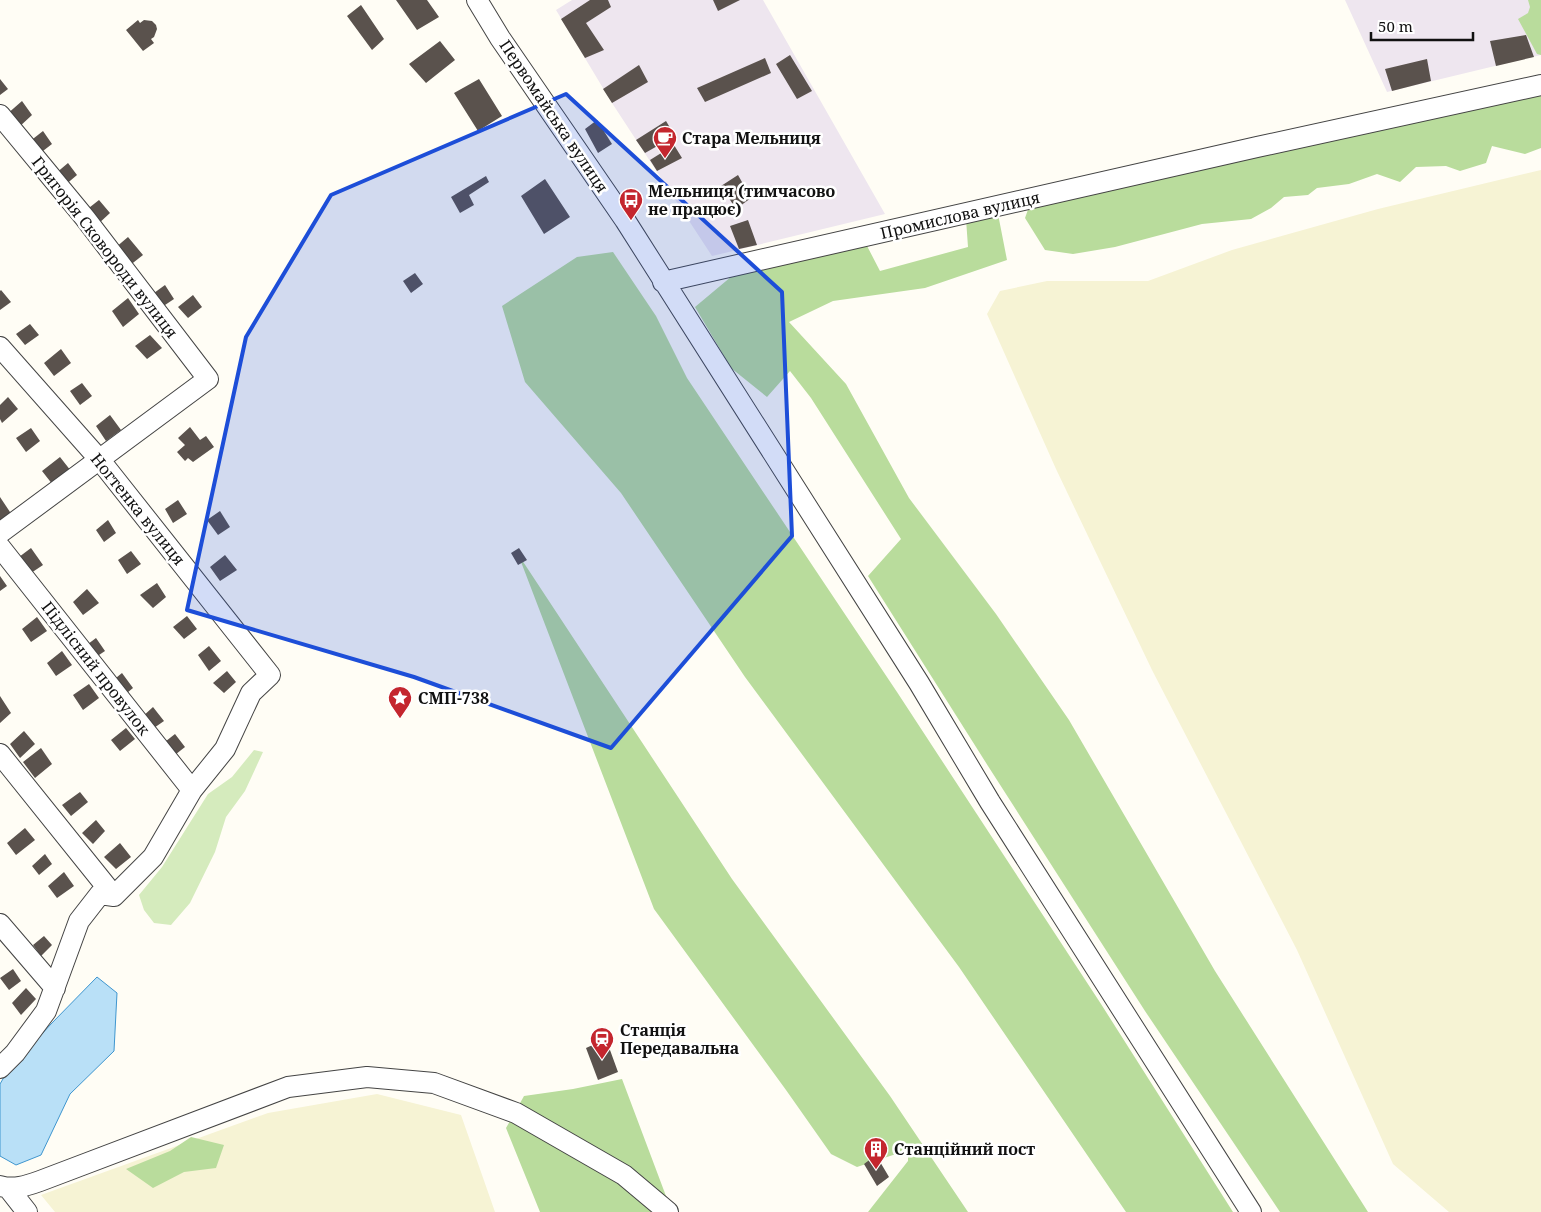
<svg xmlns="http://www.w3.org/2000/svg" width="1541" height="1212" font-family="'Noto Serif',serif">
<style>
.industrial{fill:#eee6ef}
.farmland{fill:#f6f3d4}
.green{fill:#d5ebbd}
.forest{fill:#b9dc9c}
.water{fill:#b9e0f7;stroke:#3f96cf}
.building{fill:#5a524d}
.lines{fill:none;stroke-linecap:round;stroke-linejoin:round}
.minor-casing{stroke:#444;stroke-width:22}
.minor{stroke:#fff;stroke-width:20}
.marked{fill:#1d4ed8;fill-opacity:0.2;stroke:#1d4ed8;stroke-width:4;stroke-linejoin:round}
.labels{text-anchor:middle;dominant-baseline:central;stroke-width:5;stroke-linejoin:round;paint-order:stroke}
.street-label{font-size:16px;fill:#111;stroke:#fff}
.poi-label{font-size:16px;font-weight:bold;fill:#111;stroke:#fff;text-anchor:start}
</style>
<rect width="100%" height="100%" fill="#fffdf5"/>
<path class="industrial" d="M572,0H763L885,214L712,256L612,103L556,10Z
M1345,0H1541V55L1387,92Z"/>
<path class="farmland" d="M1541,170V1212H1449L1393,1164L1297,950L1152,670L1056,469L987,314L1000,291L1047,281H1148L1232,250L1378,209Z
M377,1094L461,1115L495,1212H55L41,1195L268,1113Z"/>
<path class="green" d="M254,750L263,752L245,791L226,817L215,852L190,903L171,925L154,923L144,910L139,895L162,867L208,794L232,777Z"/>
<path class="forest" d="M1528,0H1541V55L1537,54L1518,19L1528,13L1530,7Z
M1541,89V148L1525,154L1492,146L1486,163L1460,171L1446,166L1416,167L1400,182L1377,174L1349,184L1317,188L1308,195L1284,197L1271,208L1251,219L1202,224L1115,247L1073,254L1045,250L1025,218L1030,204Z
M998,214L1007,260L925,288L833,301L789,322L846,384L909,498L996,614L1069,720L1215,971L1368,1212H1280L1145,1011L988,766L868,576L901,539L811,398L790,371L767,397L731,368L695,307L732,276L866,244L880,271L968,247L966,219Z
M613,252L656,316L687,378L897,692L1101,1004L1233,1212H1126L959,967L745,677L621,493L525,382L502,306L577,257Z
M518,554L732,879L890,1096L968,1212H868L908,1161V1150L857,1167L831,1154L786,1090L654,909Z
M622,1079L672,1212H540L506,1128L524,1096L573,1089Z
M191,1137L224,1145L216,1168L184,1172L153,1188L126,1169L170,1151Z"/>
<path class="water" d="M97,977L117,993L114,1051L70,1094L41,1155L16,1165L0,1156V1084L7,1072L51,1024Z"/>
<path class="building" d="M396,0H427L439,17L417,30Z
M590,0H608L611,7L586,23L604,50L585,58L561,19Z
M713,0H740L718,11Z
M361,5L384,39L372,50L347,16Z
M138,20L140,23L144,20L152,21L156,25L157,29L154,37L151,39L154,43L143,51L126,30Z
M1526,35L1534,57L1496,66L1490,41Z
M440,41L455,60L426,83L409,64Z
M790,55L812,91L797,99L776,64Z
M765,58L771,73L705,102L697,88Z
M1427,59L1431,81L1392,91L1385,69Z
M639,65L648,82L612,103L603,89Z
M0,79L8,89L0,95Z
M479,79L502,116L478,131L454,93Z
M22,101L32,115L18,128L6,115Z
M597,120L612,144L598,153L585,129Z
M666,121L675,136L645,153L636,140Z
M43,131L52,144L39,154L29,142Z
M674,145L682,158L657,171L650,160Z
M68,163L77,175L64,186L55,174Z
M738,175L751,198L736,209L721,186Z
M486,176L489,182L469,195L474,205L460,213L451,197Z
M545,179L570,217L544,234L521,196Z
M99,200L110,213L97,225L85,211Z
M748,220L757,245L739,249L730,226Z
M128,237L143,255L129,266L115,248Z
M415,273L423,284L411,293L403,281Z
M165,285L174,299L162,307L154,293Z
M1,290L11,302L0,310V291Z
M193,295L202,307L188,318L178,307Z
M128,298L139,314L123,327L112,311Z
M30,324L39,335L25,345L16,334Z
M150,335L162,348L147,359L135,346Z
M61,349L71,363L54,376L44,363Z
M82,383L92,396L80,405L70,391Z
M8,397L18,409L2,423L0,419V405Z
M110,415L121,430L106,441L96,426Z
M190,427L200,440L206,436L214,447L193,462L188,458L185,461L177,452L185,445L178,438Z
M31,428L40,441L26,452L16,438Z
M60,457L71,471L53,485L42,471Z
M0,497L12,515L0,523Z
M178,500L187,514L173,523L165,509Z
M220,511L230,527L218,535L207,520Z
M108,520L116,533L104,542L96,530Z
M31,548L43,565L28,575L15,560Z
M519,548L527,560L518,565L511,553Z
M131,551L141,564L127,574L118,560Z
M225,555L237,570L220,581L210,567Z
M0,576L7,586L0,591Z
M157,583L166,597L153,608L140,595Z
M87,589L99,603L83,615L73,602Z
M187,616L197,629L184,639L173,627Z
M37,617L47,631L31,642L22,629Z
M96,638L105,651L93,659L84,647Z
M209,646L221,661L209,671L198,655Z
M62,651L72,665L56,676L47,663Z
M227,671L236,682L224,693L213,683Z
M122,673L133,688L122,697L111,682Z
M89,684L99,698L83,710L73,695Z
M0,696L11,713L0,723Z
M153,707L164,721L151,730L141,718Z
M126,728L135,739L120,751L111,740Z
M24,731L35,744L20,758L10,744Z
M175,734L185,747L171,758L161,745Z
M41,748L52,764L35,778L23,762Z
M80,792L88,802L71,816L62,805Z
M96,820L105,831L93,844L82,833Z
M25,828L35,840L16,855L7,843Z
M120,843L131,857L116,869L104,857Z
M45,854L52,864L39,875L32,866Z
M64,872L74,886L57,898L48,886Z
M44,936L52,945L41,956L33,945Z
M13,969L21,981L9,990L0,978Z
M26,988L36,999L21,1015L12,1003Z
M606,1039L618,1072L598,1080L586,1048Z
M876,1155L889,1177L877,1186L864,1164Z"/>
<g class="lines">
<g class="minor-casing">
<path id="minor" d="M477,0L500,38L625,220L919,683L990,802L1251,1212
M0,115L85,218L208,379L0,533
M663,282L1257,147L1541,85
M0,347L99,459L270,675L251,693L225,749L192,790L153,857L114,896L100,894L79,921L46,1011L15,1053L0,1068
M0,547L192,790
M0,754L114,896
M0,924L55,988
M0,1186C14,1190 26,1186 40,1181L288,1087L367,1077L434,1083L516,1113L624,1175L668,1212
M9,1189L27,1212"/>
</g>
<use href="#minor" class="minor"/>
</g>
<path class="marked" d="M566,94L782,292L792,536L611,748L414,677L187,610L246,337L331,195Z"/>
<defs>
<g id="cafe-pin" transform="scale(1.25)"><path d="M0 17L-7.5 6A9.5 9.5 0 1 1 7.5 6Z" fill="#c4262e" stroke="#fff"/><path d="M-5.5-4.5H6V0H3Q3 3.5 0 3.5H-2.5Q-5.5 3.5-5.5 0ZM3-3.2v2h1.7v-2ZM-6 4.5H4V6H-6Z" fill="#fff"/></g>
<g id="bus-pin" transform="scale(1.25)"><path d="M0 17L-7.5 6A9.5 9.5 0 1 1 7.5 6Z" fill="#c4262e" stroke="#fff"/><path d="M-5-6H5V4H4V6H2V4H-2V6H-4V4H-5ZM-3.5-4V0h7V-4ZM-3.5 1.2v1.5H-2V1.2ZM2 1.2v1.5H3.5V1.2Z" fill="#fff"/></g>
<g id="sight-pin" transform="scale(1.25)"><path d="M0 17L-7.5 6A9.5 9.5 0 1 1 7.5 6Z" fill="#c4262e" stroke="#fff"/><path d="M0-6L1.8-2.2L6-1.7L2.9 1.2L3.7 5.4L0 3.3L-3.7 5.4L-2.9 1.2L-6-1.7L-1.8-2.2Z" fill="#fff"/></g>
<g id="station-pin" transform="scale(1.25)"><path d="M0 17L-7.5 6A9.5 9.5 0 1 1 7.5 6Z" fill="#c4262e" stroke="#fff"/><path d="M-3-6H3Q5-6 5-4V2Q5 4 3 4L4.5 6H3L1.5 4h-3L-3 6H-4.5L-3 4Q-5 4-5 2V-4Q-5-6-3-6ZM-3.5-4v3h7v-3ZM-3.5 1v1.5H-2V1ZM2 1v1.5H3.5V1Z" fill="#fff"/></g>
<g id="building-pin" transform="scale(1.25)"><path d="M0 17L-7.5 6A9.5 9.5 0 1 1 7.5 6Z" fill="#c4262e" stroke="#fff"/><path d="M-4-6H4V6H1V3H-1V6H-4ZM-2.5-4.3h1.7v1.8h-1.7ZM.8-4.3h1.7v1.8H.8ZM-2.5-1h1.7V.8h-1.7ZM.8-1h1.7V.8H.8Z" fill="#fff"/></g>
</defs>
<g fill-rule="evenodd">
<use href="#cafe-pin" x="665" y="138"/>
<use href="#bus-pin" x="631" y="200"/>
<use href="#sight-pin" x="400" y="698"/>
<use href="#station-pin" x="602" y="1039"/>
<use href="#building-pin" x="876" y="1149"/>
</g>
<g class="labels">
<g class="street-label">
<text transform="translate(554 116) rotate(56)">Первомайська вулиця</text>
<text transform="translate(960 215) rotate(-13)">Промислова вулиця</text>
<text transform="translate(105 247) rotate(52)">Григорія Сковороди вулиця</text>
<text transform="translate(138 509) rotate(51)">Ногтенка вулиця</text>
<text transform="translate(96 668) rotate(52)">Підлісний провулок</text>
</g>
<g class="poi-label">
<text x="682" y="138">Стара Мельниця</text>
<text x="648" y="191">Мельниця (тимчасово<tspan x="648" dy="18">не працює)</tspan></text>
<text x="418" y="698">СМП-738</text>
<text x="620" y="1030">Станція<tspan x="620" dy="18">Передавальна</tspan></text>
<text x="894" y="1149">Станційний пост</text>
</g>
</g>
<path d="M1371 32v8h102v-8" fill="none" stroke="#111111" stroke-width="2.5"/>
<text x="1378" y="32" font-size="15" fill="#111111" stroke="#ffffff" stroke-width="4" paint-order="stroke">50 m</text>
</svg>
